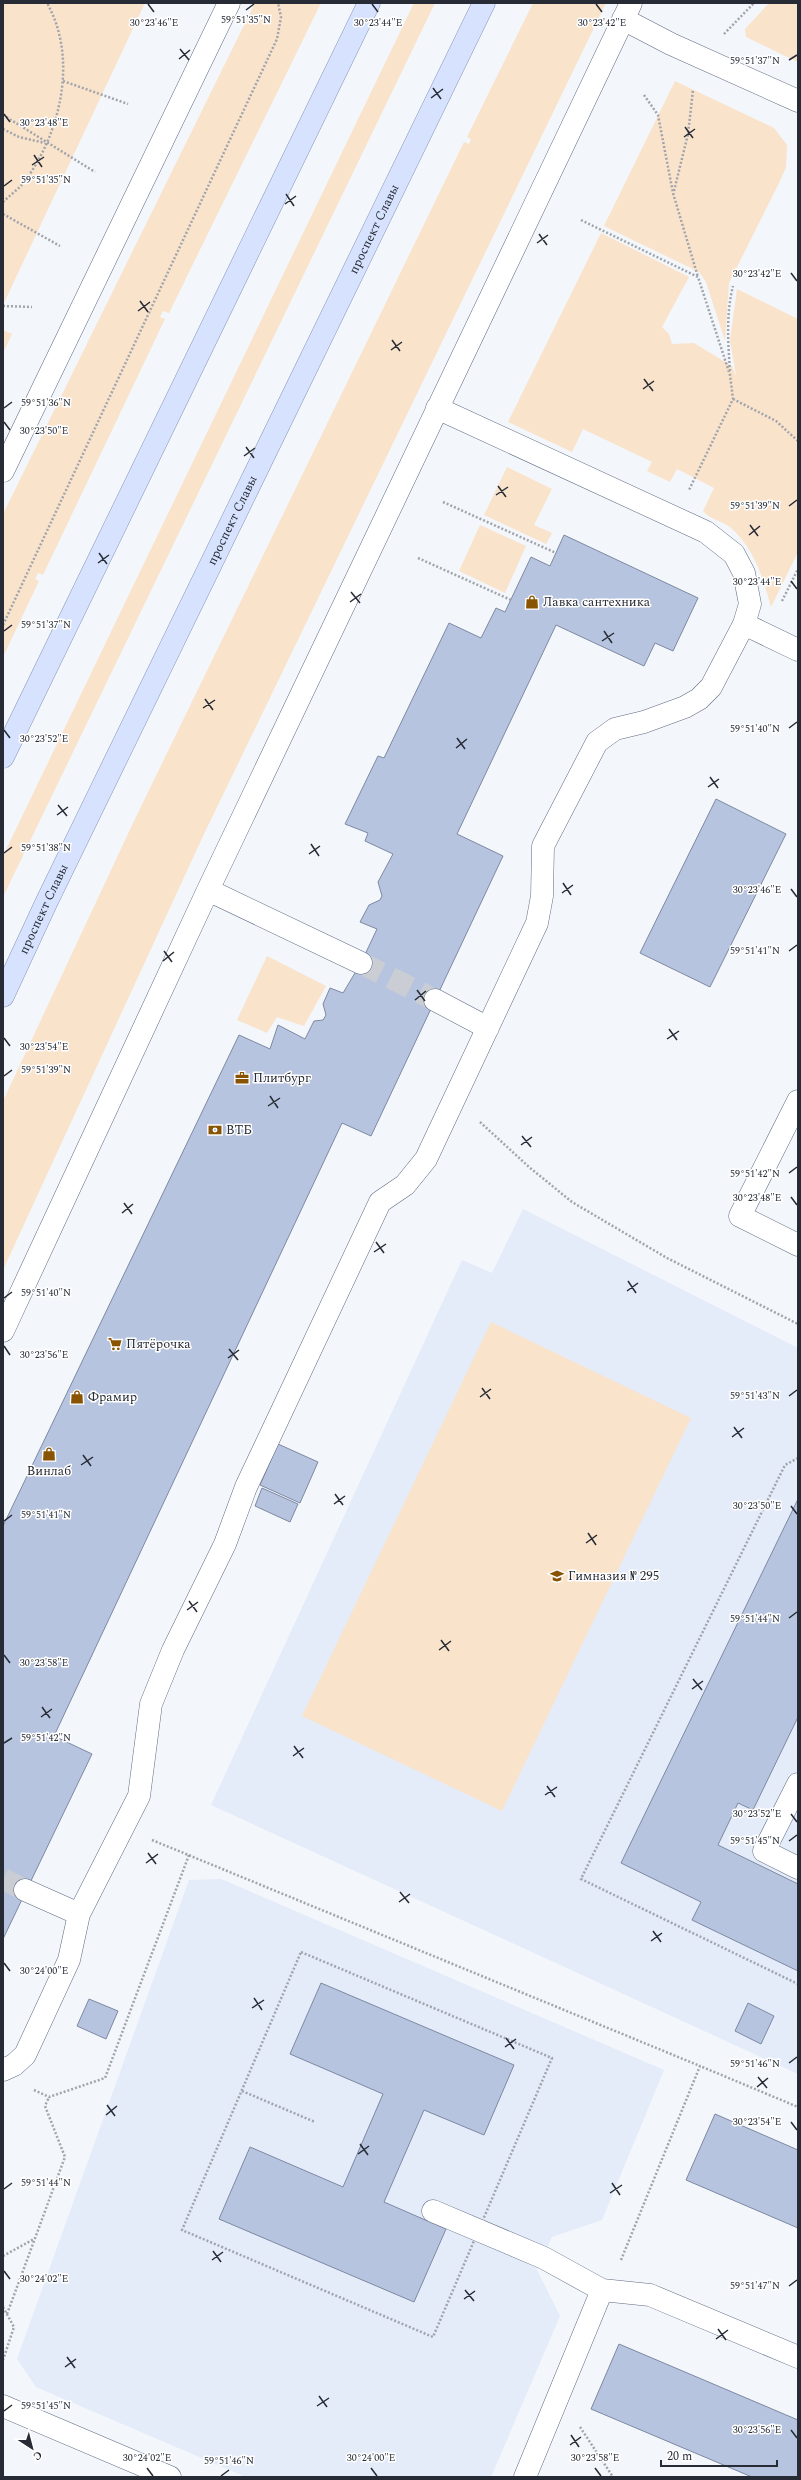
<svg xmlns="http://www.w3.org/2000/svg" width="801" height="2480" font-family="Spectral,serif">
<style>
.built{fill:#e4ebf9}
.green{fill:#fae3cb}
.building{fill:#b7c4df;stroke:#7d89a2}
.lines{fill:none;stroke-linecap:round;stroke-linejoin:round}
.minor-tunnel{stroke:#cacdd3;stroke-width:22;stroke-dasharray:22 11;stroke-linecap:butt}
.minor-casing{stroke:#5f6b83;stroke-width:23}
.major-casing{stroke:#8897b8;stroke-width:23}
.path{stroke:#a0a4ab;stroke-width:2.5;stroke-dasharray:2 2;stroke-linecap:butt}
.minor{stroke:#fff;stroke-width:22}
.major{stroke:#d7e3fe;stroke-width:22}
.ticks{fill:none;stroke:#262b35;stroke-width:1.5}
.labels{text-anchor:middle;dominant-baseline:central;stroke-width:3;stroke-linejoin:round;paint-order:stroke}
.street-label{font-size:13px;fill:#262b35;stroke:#fff}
.poi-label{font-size:13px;fill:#262b35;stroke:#fff;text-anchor:start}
.ticks-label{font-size:10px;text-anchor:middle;fill:#262b35;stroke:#fff;stroke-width:3;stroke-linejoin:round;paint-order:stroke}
</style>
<rect width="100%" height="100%" fill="#f3f6fb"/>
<path class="built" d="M523,1209L798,1348V2074L211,1805L462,1260L492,1273Z
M221,1879L664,2070L602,2220L552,2237L537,2270L560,2316L491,2477H246L36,2387L17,2359L189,1880Z"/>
<path class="green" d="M3,3H145L3,305Z
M255,3H321L169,313L163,311L160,317L165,319L43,575L38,573L35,579L39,581L3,657V514Z
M414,3H435L3,897V856Z
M533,3H606L204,834L3,1270V1101L134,821L464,142L469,144L471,139L467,137Z
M769,3H798V62L746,37L745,29Z
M675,81L774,128L787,145L786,167L780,181L729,283L725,341L706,282L699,272L604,226Z
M601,233L689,277L662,327L669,334L672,344L694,343L732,366L736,376L730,340L737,289L798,319V552L771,607C763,577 754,548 730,527C722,521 709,519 703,511L714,488L677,469L670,482L647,471L652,462L583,429L572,452L508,422Z
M3,330L12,334L3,353Z
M507,467L552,489L534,525L552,533L546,544L484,515Z
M480,525L526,546L505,593L459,571Z
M267,956L326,986L304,1026L277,1017L267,1033L237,1020Z
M491,1322L691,1418L502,1811L302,1716Z"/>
<path class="building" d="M564,535L698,598L673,651L655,643L644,666L556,625L457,834L503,856L371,1136L342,1123L54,1736L92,1754L3,1939V1526L239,1035L270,1049L278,1025L305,1039L314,1021L323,1020L326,1015L323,1004L330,988L343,993L361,963L377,929L360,922L369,905L380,900L382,896L378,882L393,854L365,841L368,833L345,824L378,756L384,758L449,623L481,638L496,608L505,612L531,557L550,566Z
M716,799L786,834L710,987L640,953Z
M278,1444L318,1462L300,1503L260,1485Z
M262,1488L298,1504L290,1522L255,1506Z
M798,1499V1717L753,1810L738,1803L718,1845L798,1884V1971L692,1920L701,1902L621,1863Z
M321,1983L514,2065L484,2135L424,2110L384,2202L446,2229L414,2302L219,2219L250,2147L343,2187L383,2094L290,2054Z
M89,1999L118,2011L106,2039L77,2026Z
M748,2003L774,2016L761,2044L735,2031Z
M715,2114L798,2150V2228L686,2180Z
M619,2344L798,2420V2477H752L591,2409Z"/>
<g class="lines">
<path class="minor-tunnel" d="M361,963L435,1000
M3,1879L25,1890"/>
<g class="minor-casing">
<path id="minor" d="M623,19L671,44L798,101
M3,471L229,3
M744,624L798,650
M208,890L361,963
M435,1000L488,1028
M798,1101L740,1216L798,1245
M3,1331L208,890L631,3
M798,1784L764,1851L798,1868
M25,1890L79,1914
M3,2070L14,2065L25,2055L69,1960L79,1914L139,1796L151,1704L173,1650L225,1544L246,1487L380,1202L405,1185L426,1159L537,923L542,896L543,846L597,742L615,729L644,722L685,707L699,699L711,687L744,624L750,604L744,573L734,554L706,532L437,408
M433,2211L544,2258L602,2290
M3,2406L170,2477
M525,2477L602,2290L650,2295L798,2357"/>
</g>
<g class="major-casing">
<g id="major">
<path d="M3,757L369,3"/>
<path id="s1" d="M3,996L47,901L484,3"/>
</g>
</g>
<path class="path" d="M724,34L754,3
M63,81L128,104
M644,95L658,115L673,193L698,277
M3,115L95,172
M3,129L19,137L45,143
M674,191L688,134L693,90
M3,202C10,195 19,189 25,181C61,132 78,58 47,3
M3,214L60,246
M581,220L698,277L730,375L733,399L689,490
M3,306L32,307
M730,371C728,342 726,314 733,286
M733,399L776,421L798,441
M443,502L556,553
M418,558L511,600
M782,601L798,569
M3,625L277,39L281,17L278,3
M480,1122L529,1167L572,1202L667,1258L798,1324
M798,1458L785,1465L581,1879L798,1984
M152,1840L700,2066
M301,1952L552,2058L433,2337L182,2230Z
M34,2090L49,2097L105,2078L189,1855
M242,2091L315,2122
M3,2256L34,2239
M621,2260L700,2066L798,2107
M3,2307L14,2327L3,2360
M7,2314L65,2157L45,2106L49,2097
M580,2427L613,2477"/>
<use href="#minor" class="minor"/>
<use href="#major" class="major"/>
</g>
<path class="ticks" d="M148,4L154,12M372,4L378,12M596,4L602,12M246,10L254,4M180,49L189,60M179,59L190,50M789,60L797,55M433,88L441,99M431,98L443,89M4,114L10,122M685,127L693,138M684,137L695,129M34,155L42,167M32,165L44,157M4,186L12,180M286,194L294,206M285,204L296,196M539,234L547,245M537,243L548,235M791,273L797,281M140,301L148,312M138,311L150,302M392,340L400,351M391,350L402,342M644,379L653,391M643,389L654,381M4,408L12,402M4,422L10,430M246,447L254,458M244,456L255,448M498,486L506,497M496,495L508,487M789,506L797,500M750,525L758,536M749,535L760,526M99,553L107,564M98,563L109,555M791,581L797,589M351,592L360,603M350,602L361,594M4,631L12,625M604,631L612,643M602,641L614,633M205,699L213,710M203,708L215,700M789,728L797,722M4,730L10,738M457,738L465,749M456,748L467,739M710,777L718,788M708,787L719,779M58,805L67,816M57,815L68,807M311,844L319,856M4,853L12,847M309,854L320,846M563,883L571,895M791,889L797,897M562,893L573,885M164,951L172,962M789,951L797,945M163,961L174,952M417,990L425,1001M415,1000L426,991M669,1029L677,1040M4,1038L10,1046M667,1039L679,1031M4,1076L12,1070M270,1096L278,1108M268,1106L280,1098M522,1136L531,1147M521,1145L532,1137M789,1173L797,1167M791,1197L797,1205M124,1203L132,1214M122,1213L133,1204M376,1242L384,1253M374,1252L386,1244M628,1281L636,1293M627,1291L638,1283M4,1298L12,1292M4,1346L10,1355M229,1349L238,1360M228,1358L239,1350M482,1388L490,1399M789,1396L797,1390M480,1397L491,1389M734,1427L742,1438M732,1437L744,1428M83,1455L91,1466M81,1465L93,1457M335,1494L343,1505M334,1504L345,1496M791,1506L797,1514M4,1521L12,1515M588,1533L596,1545M586,1543L597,1535M189,1601L197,1612M187,1610L198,1602M789,1618L797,1612M441,1640L449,1651M439,1650L451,1641M4,1655L10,1663M693,1679L702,1690M692,1689L703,1681M42,1707L50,1718M41,1717L52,1709M4,1743L12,1738M294,1746L303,1758M293,1756L304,1748M547,1786L555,1797M545,1795L557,1787M791,1814L797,1822M789,1841L797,1835M148,1853L156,1864M146,1863L158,1854M400,1892L409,1903M399,1902L410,1894M653,1931L661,1942M651,1941L662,1933M4,1963L10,1971M254,1998L262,2010M252,2008L264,2000M506,2038L514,2049M505,2047L516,2039M789,2063L797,2057M758,2077L767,2088M757,2087L768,2078M107,2105L115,2116M106,2115L117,2106M791,2122L797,2130M360,2144L368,2155M358,2154L369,2146M612,2183L620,2195M4,2189L12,2183M610,2193L622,2185M213,2251L221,2262M212,2260L223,2252M4,2271L10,2279M789,2286L797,2280M465,2290L474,2301M464,2299L475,2291M718,2329L726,2340M716,2339L728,2330M67,2357L75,2368M65,2367L76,2359M319,2396L327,2407M317,2406L329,2398M4,2411L12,2405M791,2430L797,2438M571,2435L579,2447M570,2445L581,2437M147,2468L153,2476M371,2468L377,2476M595,2468L601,2476M221,2476L229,2470"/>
<defs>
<g id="shop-bare" transform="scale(1.08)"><path d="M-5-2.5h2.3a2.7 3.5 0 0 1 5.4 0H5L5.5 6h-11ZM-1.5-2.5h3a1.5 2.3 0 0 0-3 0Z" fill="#895402" stroke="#fff" stroke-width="2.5" paint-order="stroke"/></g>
<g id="office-bare" transform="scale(1.08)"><path d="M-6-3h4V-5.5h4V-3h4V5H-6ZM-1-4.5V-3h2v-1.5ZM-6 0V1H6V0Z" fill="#895402" stroke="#fff" stroke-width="2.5" paint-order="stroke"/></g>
<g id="bank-bare" transform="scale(1.08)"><path d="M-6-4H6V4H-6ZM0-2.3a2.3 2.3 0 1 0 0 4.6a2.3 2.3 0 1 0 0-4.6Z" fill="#895402" stroke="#fff" stroke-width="2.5" paint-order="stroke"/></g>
<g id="supermarket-bare" transform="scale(1.08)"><path d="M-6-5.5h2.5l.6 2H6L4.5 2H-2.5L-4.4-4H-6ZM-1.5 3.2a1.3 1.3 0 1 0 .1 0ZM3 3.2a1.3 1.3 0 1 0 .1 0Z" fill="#895402" stroke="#fff" stroke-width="2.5" paint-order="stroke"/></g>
<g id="school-bare" transform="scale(1.08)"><path d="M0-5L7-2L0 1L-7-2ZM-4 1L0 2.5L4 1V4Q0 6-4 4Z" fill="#895402" stroke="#fff" stroke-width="2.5" paint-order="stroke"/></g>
</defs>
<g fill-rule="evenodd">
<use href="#shop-bare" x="532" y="602"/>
<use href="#office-bare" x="242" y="1078"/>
<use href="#bank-bare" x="215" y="1130"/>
<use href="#supermarket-bare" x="115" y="1344"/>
<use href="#shop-bare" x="77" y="1397"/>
<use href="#shop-bare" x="49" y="1454"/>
<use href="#school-bare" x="557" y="1576"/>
</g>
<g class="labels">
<g class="street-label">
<text stroke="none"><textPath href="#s1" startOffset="852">проспект Славы</textPath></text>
<text stroke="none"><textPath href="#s1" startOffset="528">проспект Славы</textPath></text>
<text stroke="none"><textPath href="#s1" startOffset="96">проспект Славы</textPath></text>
</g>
<g class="poi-label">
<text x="543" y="602">Лавка сантехника</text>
<text x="253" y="1078">Плитбург</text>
<text x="226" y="1130">ВТБ</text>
<text x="126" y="1344">Пятёрочка</text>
<text x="88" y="1397">Фрамир</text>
<text x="49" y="1471" text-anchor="middle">Винлаб</text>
<text x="568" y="1576">Гимназия № 295</text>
</g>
</g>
<g class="ticks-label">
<text x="246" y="23">59°51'35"N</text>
<text x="154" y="26">30°23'46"E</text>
<text x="378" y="26">30°23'44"E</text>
<text x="602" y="26">30°23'42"E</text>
<text x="755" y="64">59°51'37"N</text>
<text x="44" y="126">30°23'48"E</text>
<text x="46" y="183">59°51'35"N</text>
<text x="757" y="277">30°23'42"E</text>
<text x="46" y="406">59°51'36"N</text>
<text x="44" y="434">30°23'50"E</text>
<text x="755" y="509">59°51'39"N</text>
<text x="757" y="585">30°23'44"E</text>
<text x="46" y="628">59°51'37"N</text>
<text x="755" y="732">59°51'40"N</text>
<text x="44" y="742">30°23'52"E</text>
<text x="46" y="851">59°51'38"N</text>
<text x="757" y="893">30°23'46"E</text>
<text x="755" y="954">59°51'41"N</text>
<text x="44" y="1050">30°23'54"E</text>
<text x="46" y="1073">59°51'39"N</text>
<text x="755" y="1177">59°51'42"N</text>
<text x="757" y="1201">30°23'48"E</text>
<text x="46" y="1296">59°51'40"N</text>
<text x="44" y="1358">30°23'56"E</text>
<text x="755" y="1399">59°51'43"N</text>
<text x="757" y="1509">30°23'50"E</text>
<text x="46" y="1518">59°51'41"N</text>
<text x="755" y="1622">59°51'44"N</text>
<text x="44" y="1666">30°23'58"E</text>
<text x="46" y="1741">59°51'42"N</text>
<text x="757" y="1817">30°23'52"E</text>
<text x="755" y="1844">59°51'45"N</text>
<text x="44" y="1974">30°24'00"E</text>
<text x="755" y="2067">59°51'46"N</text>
<text x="757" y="2125">30°23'54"E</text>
<text x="46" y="2186">59°51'44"N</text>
<text x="44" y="2282">30°24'02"E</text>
<text x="755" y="2289">59°51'47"N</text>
<text x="46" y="2409">59°51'45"N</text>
<text x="757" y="2433">30°23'56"E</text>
<text x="147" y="2461">30°24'02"E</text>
<text x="371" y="2461">30°24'00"E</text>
<text x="595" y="2461">30°23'58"E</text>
<text x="229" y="2464">59°51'46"N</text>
</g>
<rect width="801" height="2480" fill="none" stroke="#262b35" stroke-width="8"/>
<g transform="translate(32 2448) rotate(144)" stroke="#ffffff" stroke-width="3" paint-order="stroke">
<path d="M0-3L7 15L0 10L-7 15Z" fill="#262b35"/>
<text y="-6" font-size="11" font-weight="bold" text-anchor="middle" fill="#262b35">С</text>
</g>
<path d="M661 2460v6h116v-6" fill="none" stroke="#262b35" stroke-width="2"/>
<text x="667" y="2460" font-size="12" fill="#262b35" stroke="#ffffff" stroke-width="3" paint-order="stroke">20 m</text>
</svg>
